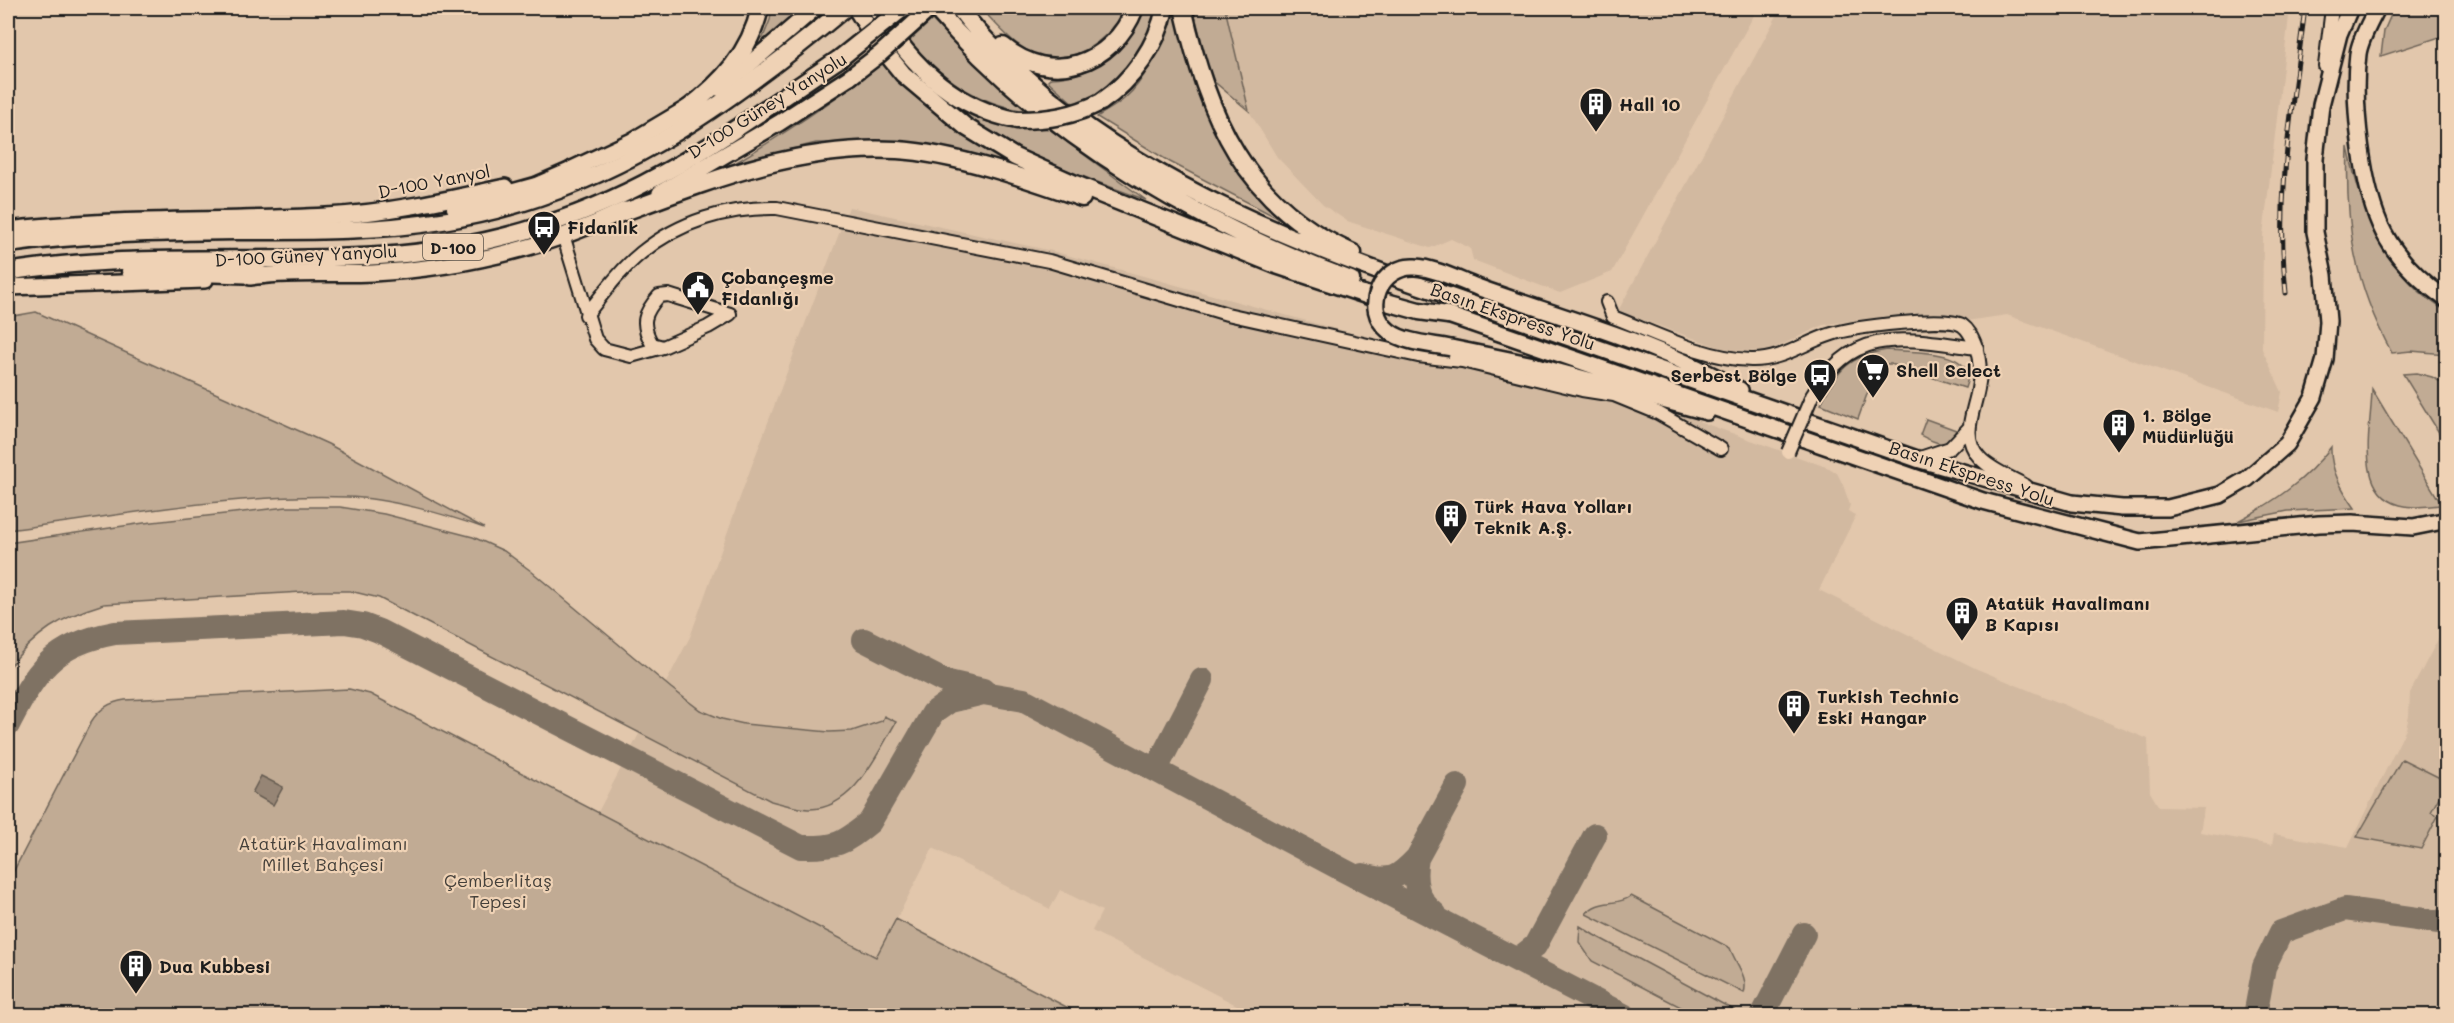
<svg xmlns="http://www.w3.org/2000/svg" width="2454" height="1023" font-family="Mali,sans-serif">
<style>
.built{fill:#d2b9a0}
.green{fill:#c1ab94;stroke:#6e6458;stroke-width:1.5}
.water{fill:#968574;stroke:#655b51;stroke-width:1.5}
.lines{fill:none;stroke-linecap:round;stroke-linejoin:round}
.taxiway{stroke:#7f7264;stroke-width:24}
.minor-casing{stroke:#1c1c1c;stroke-width:16}
.major-casing{stroke:#1c1c1c;stroke-width:20}
.highway-casing{stroke:#1c1c1c;stroke-width:21}
.minor{stroke:#efd2b5;stroke-width:12}
.major{stroke:#efd2b5;stroke-width:15}
.highway{stroke:#efd2b5;stroke-width:16}
.rail-casing{stroke:#1c1c1c;stroke-width:5}
.rail{stroke:#efd2b5;stroke-width:3;stroke-dasharray:9;stroke-linecap:butt}
.minor-bridge-casing{stroke:#1c1c1c;stroke-width:16;stroke-linecap:butt}
.major-bridge-casing{stroke:#1c1c1c;stroke-width:20;stroke-linecap:butt}
.highway-bridge-casing{stroke:#1c1c1c;stroke-width:21;stroke-linecap:butt}
.minor-bridge{stroke:#efd2b5;stroke-width:12}
.major-bridge{stroke:#efd2b5;stroke-width:15}
.highway-bridge{stroke:#efd2b5;stroke-width:16}
.labels{text-anchor:middle;dominant-baseline:central;stroke-width:4.5;stroke-linejoin:round;paint-order:stroke}
.shield{fill:#efd2b5;stroke:#5b534a;stroke-width:1.5}
.shield-label{font-size:16px;font-weight:bold;fill:#1c1c1c}
.poi-label{font-size:18px;font-weight:bold;fill:#1c1c1c;stroke:#efd2b5;text-anchor:start}
.street-label{font-size:18px;fill:#1c1c1c;stroke:#efd2b5}
.park-label{font-size:18px;fill:#45403a;stroke:#efd2b5}
</style>
<rect width="100%" height="100%" fill="#e2c7ac"/>
<filter id="ink" filterUnits="userSpaceOnUse"><feTurbulence type="fractalNoise" baseFrequency=".0167" numOctaves="2"/><feDisplacementMap in="SourceGraphic" scale="12" xChannelSelector="R" yChannelSelector="G"/><feConvolveMatrix kernelMatrix="1 2 1 2 8 2 1 2 1" color-interpolation-filters="sRGB"/></filter>
<g filter="url(#ink)">
<path class="built" d="M1225,8H1758L1612,272L1560,293L1473,260L1470,248L1451,239L1430,248L1347,221L1323,205L1277,157L1249,111Z
M1781,8H2290L2263,236L2262,349L2282,392L2278,412L2007,315L1966,321L1940,313L1863,319L1823,325L1767,352L1726,350L1618,311Z
M849,207L1052,251L1416,351L1662,408L1829,468L1837,473L1843,485L1850,505L1848,511L1856,515L1819,590L1977,669L2148,739L2150,792L2159,807L2204,808L2200,832L2272,845L2274,834L2348,847L2406,729L2409,716L2410,693L2446,624V1015H1256L1092,931L1102,911L1060,890L1050,909L933,848L877,957L598,812L690,637L743,489Z"/>
<path class="green" d="M772,8H804L760,45L770,20Z
M980,8H1126C1104,48 1059,76 1016,43C1003,33 992,19 980,8Z
M1142,8H1155C1149,40 1129,75 1100,93C1092,97 1082,100 1074,104L1048,81L1051,78C1098,76 1126,50 1142,8Z
M1171,8H1174L1209,120L1225,149L1295,227L1170,162L1097,117C1106,111 1116,106 1124,99C1151,76 1160,39 1171,8Z
M1193,8H1225L1249,111L1211,79Z
M2394,8H2441L2446,15V35L2381,56L2384,31Z
M932,20L964,53L1032,112C974,104 950,81 907,43Z
M883,62L945,122L1025,171L905,143H816L735,163C787,132 836,100 883,62Z
M968,114L988,122L1008,126L1049,129L1146,200C1081,176 1024,157 966,116Z
M2348,147C2361,212 2387,276 2446,311V354L2411,351L2392,353C2354,284 2345,225 2348,147Z
M36,312L328,444L484,528C445,514 388,498 347,497C233,493 120,516 8,530V317Z
M1887,350C1909,352 1982,348 1965,388L1891,364H1878L1858,419L1821,404C1837,370 1849,356 1887,350Z
M2416,373L2432,377L2446,385V444L2403,374Z
M2372,389L2442,505C2428,506 2414,509 2400,505C2353,492 2372,425 2372,389Z
M1926,419L1956,430C1948,450 1935,443 1920,435Z
M2331,447C2330,470 2342,490 2355,508L2288,511L2238,521C2274,502 2306,480 2331,447Z
M287,507H340L384,514L473,537L504,551L531,571L671,688L700,710L722,719L744,724L829,732L852,731L882,721L884,716L896,722C877,754 853,811 808,809C795,808 783,804 771,801L379,598L350,591H319L104,604C61,617 35,632 8,669V543L144,523Z
M349,689L370,694L876,957L896,919L1082,1015H8V882L91,722C99,709 109,702 125,700Z
M2402,759L2446,781V791L2443,790L2431,812L2438,816L2421,849L2357,837Z
M1631,896L1730,948C1735,963 1749,977 1744,993L1586,914C1598,898 1617,907 1631,896Z
M1580,926L1594,935L1734,1010L1729,1015H1696L1592,961L1579,942Z"/>
<path class="water" d="M261,776L283,787L273,805L252,793Z"/>
<g class="lines">
<path class="taxiway" d="M864,640L944,681L983,690
M8,725C36,671 51,645 115,633L344,622L363,625L379,631L801,847C836,848 843,844 870,822L933,713L950,701L983,693L1024,700L1343,870L1625,1016
M1156,769L1202,680
M1410,871L1457,785
M1363,875C1391,883 1398,878 1417,858C1413,881 1416,899 1435,914
M1514,958L1521,957L1535,946L1595,835
M1762,1016L1804,934
M2255,1016L2264,967L2281,932L2345,909L2446,923"/>
<g class="minor-casing">
<path id="minor" d="M2325,66L2332,8
M563,235L595,339L604,349L631,356L663,347L652,344C640,323 644,313 659,296L668,295L730,314
M1607,302L1613,317C1655,333 1705,359 1751,360C1781,361 1805,342 1832,334C1854,327 1945,315 1962,325C1969,330 1972,337 1975,344C1980,358 1981,374 1978,389C1974,412 1960,437 1980,458C1991,470 2012,478 2026,486
M586,315C603,294 620,270 641,253C680,221 728,207 777,208L1049,261L1227,314L1418,356L1462,361L1582,390L1614,395L1658,413L1721,449
M663,347L708,327L730,314
M1812,396C1853,324 1906,339 1977,348
M1917,459L1950,448L1969,428"/>
</g>
<g class="major-casing">
<path id="major" d="M2377,8C2371,21 2360,39 2358,54C2352,102 2362,191 2384,233C2398,260 2422,282 2446,299
M718,88L746,67L815,8
M572,169L632,141L696,103
M660,193L779,123L850,77
M8,230C114,217 219,222 326,216C387,213 446,200 505,187
M250,277C290,271 333,275 373,273C459,268 547,248 625,210
M8,287L205,280
M1477,287C1565,319 1658,343 1740,390
M1435,291L1917,459L2072,503L2122,508H2168L2220,495L2247,479L2287,444L2314,397L2325,359L2328,321L2324,275L2315,232V159L2321,105L2339,34L2350,8
M1448,315L1983,501L2140,542L2319,524L2352,523L2413,527L2443,521
M1451,348L1529,364L1707,412"/>
</g>
<g class="highway-casing">
<path id="highway" d="M856,8L877,42L903,74L966,127L1015,157L1075,184L1276,265L1390,303L1419,311L1448,315
M876,8C908,62 953,108 1017,120
M935,8C1045,136 1194,222 1351,280
M959,8C984,42 1016,70 1048,97C1163,190 1297,244 1435,291
M1183,8C1208,116 1244,205 1353,253
M1003,46C1051,86 1113,65 1135,8
M1101,102C1132,81 1158,45 1165,8
M686,110C722,82 750,53 760,8
M455,208L536,186L582,166
M616,215C706,182 799,144 897,150C953,153 1028,179 1082,198
M8,244C84,234 161,232 238,231C306,231 375,232 442,221C600,197 725,108 845,8
M130,271L262,275
M8,272C130,252 255,264 379,256C477,250 574,223 660,175C722,141 780,98 839,59"/>
</g>
<use href="#minor" class="minor"/>
<use href="#major" class="major"/>
<use href="#highway" class="highway"/>
<g class="rail-casing">
<path id="rail" d="M2286,293C2275,193 2293,106 2305,8"/>
</g>
<use href="#rail" class="rail"/>
<g class="minor-bridge-casing">
<path id="minor-bridge" d="M1788,452L1812,396"/>
</g>
<g class="major-bridge-casing">
<path id="major-bridge" d="M850,77L880,54L931,8
M1451,348C1432,344 1404,343 1389,331C1361,308 1381,265 1415,267C1435,268 1458,280 1477,287"/>
</g>
<g class="highway-bridge-casing">
<path id="highway-bridge" d="M839,59L903,8
M1017,120C1048,120 1074,116 1101,102"/>
</g>
<use href="#minor-bridge" class="minor-bridge"/>
<use href="#major-bridge" class="major-bridge"/>
<use href="#highway-bridge" class="highway-bridge"/>
</g>
</g>
<defs>
<g id="building-pin" transform="scale(1.725)"><path d="M0 17L-7.5 6A9.5 9.5 0 1 1 7.5 6Z" fill="#1c1c1c" stroke="#efd2b5"/><path d="M-4-6H4V6H1V3H-1V6H-4ZM-2.5-4.3h1.7v1.8h-1.7ZM.8-4.3h1.7v1.8H.8ZM-2.5-1h1.7V.8h-1.7ZM.8-1h1.7V.8H.8Z" fill="#fff"/></g>
<g id="bus-pin" transform="scale(1.725)"><path d="M0 17L-7.5 6A9.5 9.5 0 1 1 7.5 6Z" fill="#1c1c1c" stroke="#efd2b5"/><path d="M-5-6H5V4H4V6H2V4H-2V6H-4V4H-5ZM-3.5-4V0h7V-4ZM-3.5 1.2v1.5H-2V1.2ZM2 1.2v1.5H3.5V1.2Z" fill="#fff"/></g>
<g id="civic-pin" transform="scale(1.725)"><path d="M0 17L-7.5 6A9.5 9.5 0 1 1 7.5 6Z" fill="#1c1c1c" stroke="#efd2b5"/><path d="M-.6-6.5H3V-4.5H.6V-3L4-1V1h2V6H-6V1h2V-1L-.6-3ZM-1.2 2.5V6h2.4V2.5Z" fill="#fff"/></g>
<g id="supermarket-pin" transform="scale(1.725)"><path d="M0 17L-7.5 6A9.5 9.5 0 1 1 7.5 6Z" fill="#1c1c1c" stroke="#efd2b5"/><path d="M-6-5.5h2.5l.6 2H6L4.5 2H-2.5L-4.4-4H-6ZM-1.5 3.2a1.3 1.3 0 1 0 .1 0ZM3 3.2a1.3 1.3 0 1 0 .1 0Z" fill="#fff"/></g>
</defs>
<g fill-rule="evenodd">
<use href="#building-pin" x="1596" y="104"/>
<use href="#bus-pin" x="544" y="227"/>
<use href="#civic-pin" x="698" y="287"/>
<use href="#supermarket-pin" x="1873" y="370"/>
<use href="#bus-pin" x="1820" y="375"/>
<use href="#building-pin" x="2119" y="425"/>
<use href="#building-pin" x="1451" y="516"/>
<use href="#building-pin" x="1962" y="613"/>
<use href="#building-pin" x="1794" y="706"/>
<use href="#building-pin" x="136" y="966"/>
</g>
<g class="labels">
<rect class="shield" x="423" y="234" width="60" height="26" rx="4.5"/>
<g class="shield-label">
<text x="453" y="247">D-100</text>
</g>
<g class="poi-label">
<text x="1619" y="104">Hall 10</text>
<text x="567" y="227">Fidanlık</text>
<text x="721" y="277">Çobançeşme<tspan x="721" dy="21">Fidanlığı</tspan></text>
<text x="1896" y="370">Shell Select</text>
<text x="1797" y="375" text-anchor="end">Serbest Bölge</text>
<text x="2142" y="415">1. Bölge<tspan x="2142" dy="21">Müdürlüğü</tspan></text>
<text x="1474" y="506">Türk Hava Yolları<tspan x="1474" dy="21">Teknik A.Ş.</tspan></text>
<text x="1985" y="603">Atatük Havalimanı<tspan x="1985" dy="21">B Kapısı</tspan></text>
<text x="1817" y="696">Turkish Technic<tspan x="1817" dy="21">Eski Hangar</tspan></text>
<text x="159" y="966">Dua Kubbesi</text>
</g>
<g class="street-label">
<text transform="translate(767 105) rotate(-32)">D-100 Güney Yanyolu</text>
<text transform="translate(434 181) rotate(-11)">D-100 Yanyol</text>
<text transform="translate(306 255) rotate(-3)">D-100 Güney Yanyolu</text>
<text transform="translate(1513 316) rotate(19)">Basın Ekspress Yolu</text>
<text transform="translate(1972 473) rotate(18)">Basın Ekspress Yolu</text>
</g>
<g class="park-label">
<text x="323" y="843">Atatürk Havalimanı<tspan x="323" dy="21">Millet Bahçesi</tspan></text>
<text x="498" y="880">Çemberlitaş<tspan x="498" dy="21">Tepesi</tspan></text>
</g>
</g>
<rect width="2454" height="1023" fill="none" stroke="#efd2b5" stroke-width="30"/>
<rect x="15" y="15" width="2424" height="993" fill="none" stroke="#1c1c1c" stroke-width="2" filter="url(#ink)"/>
</svg>
